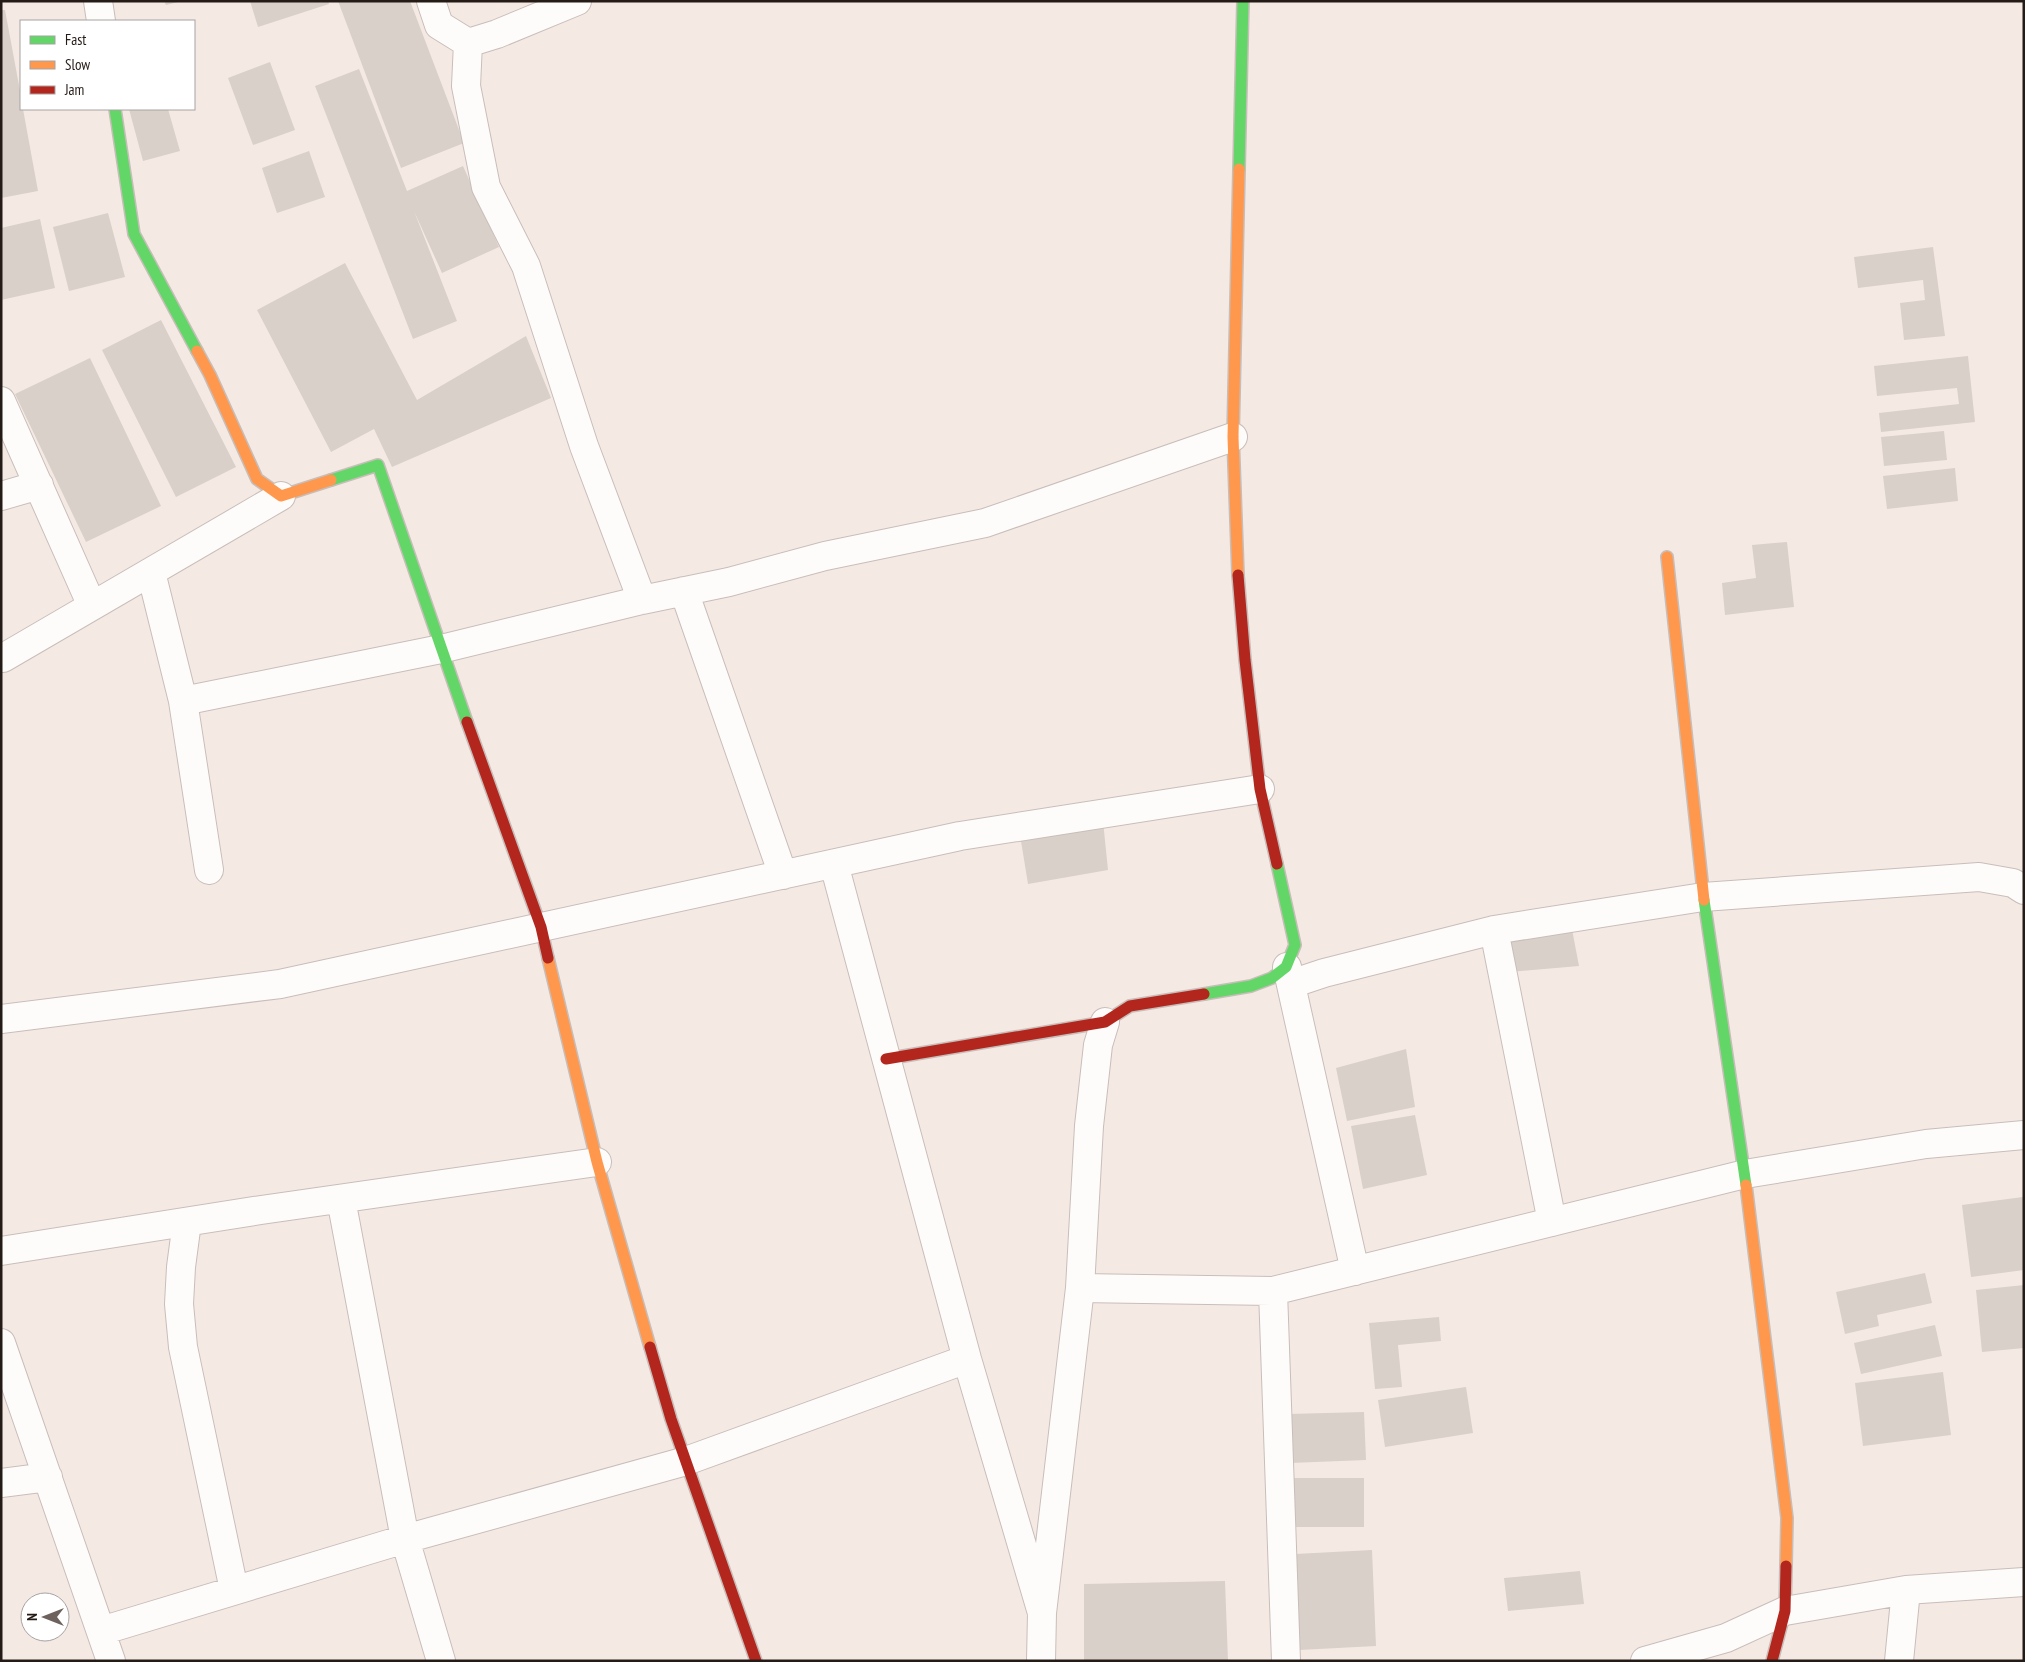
<svg xmlns="http://www.w3.org/2000/svg" width="2025" height="1662" font-family="'PT Sans Narrow',sans-serif">
<style>
.building{fill:#d9d0ca}
.lines{fill:none;stroke-linecap:round;stroke-linejoin:round}
.street-casing{stroke:#c8beb9;stroke-width:30}
.fast-casing{stroke:#c8beb9;stroke-width:14}
.slow-casing{stroke:#c8beb9;stroke-width:14}
.jam-casing{stroke:#c8beb9;stroke-width:14}
.street{stroke:#fefcfb;stroke-width:28}
.fast{stroke:#63d668;stroke-width:11}
.slow{stroke:#ff974d;stroke-width:11}
.jam{stroke:#b3261e;stroke-width:11}
</style>
<rect width="100%" height="100%" fill="#f5e9e4"/>
<path class="building" d="M164,1H178V2L166,5Z
M250,1H328L329,4L258,27Z
M338,1H410L464,143L401,168Z
M1,10H5L21,96V109H23L38,191L1,198Z
M270,62L295,130L253,145L228,78Z
M359,69L407,191L463,166L499,247L442,273L414,211L457,321L413,339L315,86Z
M129,109H168L180,151L143,161Z
M309,151L325,197L277,213L262,168Z
M108,213L125,277L69,291L53,227Z
M40,219L55,288L1,300V228Z
M1933,247L1945,336L1904,340L1900,303L1925,300L1923,280L1858,288L1854,257Z
M345,263L417,400L526,336L551,398L392,467L374,429L331,452L257,310Z
M161,320L236,467L176,497L102,350Z
M1968,356L1975,422L1881,432L1879,413L1959,404L1957,388L1877,396L1874,366Z
M90,358L161,506L86,542L15,394Z
M1944,431L1947,460L1884,466L1881,437Z
M1955,468L1958,501L1887,509L1883,476Z
M1787,542L1794,607L1725,615L1722,583L1756,578L1752,545Z
M1103,821L1108,870L1028,884L1020,835Z
M1571,924L1579,966L1510,972L1501,934Z
M1406,1049L1415,1107L1347,1121L1336,1068Z
M1415,1115L1427,1175L1363,1189L1351,1126Z
M2023,1197L2024,1270L1971,1277L1962,1205Z
M1925,1273L1932,1303L1877,1315L1879,1326L1845,1334L1836,1292Z
M2024,1285V1348L1982,1352L1976,1290Z
M1439,1317L1441,1341L1398,1345L1402,1387L1375,1389L1369,1323Z
M1935,1325L1942,1356L1861,1374L1854,1343Z
M1943,1372L1951,1435L1863,1446L1855,1383Z
M1466,1387L1473,1433L1385,1447L1378,1400Z
M1364,1412L1366,1460L1290,1463L1289,1414Z
M1288,1478H1364V1527H1288Z
M1372,1550L1376,1646L1299,1650L1295,1554Z
M1580,1571L1584,1604L1508,1611L1504,1578Z
M1225,1581L1228,1661H1084V1584Z"/>
<g class="lines">
<g class="street-casing">
<path id="street" d="M98,1L101,21
M431,1L439,25L468,43L497,34L577,1
M468,43L466,86L486,187L526,266L584,446L642,600
M1,401L92,606
M1,496L39,485
M151,572L183,701L209,870
M684,591L783,875
M3,658L281,496
M183,701L441,649L642,600L729,582L825,556L985,523L1233,437
M834,864L967,1359L1042,1613
M1494,930L1552,1222
M1287,967L1355,1271
M1291,984L1324,973L1494,930L1703,897L1979,877L2013,883L2024,890
M1,1019L280,984L960,836L1260,789
M341,1199L405,1539L441,1661
M187,1222L181,1267L179,1304L183,1347L234,1590
M1,1251L261,1210L597,1162
M1080,1288L1273,1291L1745,1174L1926,1144L2024,1135
M1273,1291L1286,1661
M1,1343L111,1661
M1,1483L48,1477
M101,1631L405,1539L686,1461L967,1359
M1041,1661L1042,1613L1080,1288L1089,1126L1098,1045L1105,1022
M1645,1661L1726,1638L1785,1611L1906,1590L2024,1582
M1899,1661L1906,1590"/>
</g>
<g class="fast-casing">
<path id="fast" d="M115,109L134,234L197,351
M1239,169L1243,1
M331,480L378,465L467,722
M1704,900L1746,1185
M1204,994L1251,986L1272,978L1286,967L1295,945L1277,864"/>
</g>
<g class="slow-casing">
<path id="slow" d="M197,351L210,375L257,479L281,496L331,480
M1667,557L1704,900
M1238,575L1233,437L1239,169
M548,958L597,1162L650,1347
M1746,1185L1787,1518L1786,1566"/>
</g>
<g class="jam-casing">
<path id="jam" d="M1238,575L1245,660L1260,789L1277,864
M467,722L541,927L548,958
M886,1059L1105,1022L1130,1006L1204,994
M650,1347L671,1419L756,1661
M1772,1661L1785,1611L1786,1566"/>
</g>
<use href="#street" class="street"/>
<use href="#fast" class="fast"/>
<use href="#slow" class="slow"/>
<use href="#jam" class="jam"/>
</g>
<rect width="2025" height="1662" fill="none" stroke="#241a16" stroke-width="5"/>
<rect x="20" y="20" width="175" height="90" fill="#ffffff" stroke="#a7a3a2"/>
<rect x="30" y="36" width="25" height="8" fill="#63d668" stroke="#a7a3a2"/>
<text x="65" y="45" font-size="15" fill="#241a16">Fast</text>
<rect x="30" y="61" width="25" height="8" fill="#ff974d" stroke="#a7a3a2"/>
<text x="65" y="70" font-size="15" fill="#241a16">Slow</text>
<rect x="30" y="86" width="25" height="8" fill="#b3261e" stroke="#a7a3a2"/>
<text x="65" y="95" font-size="15" fill="#241a16">Jam</text>
<g transform="translate(45 1617) rotate(270)"><circle r="24" fill="#ffffff" stroke="#a7a3a2"/>
<path d="M0-4L9 19L0 12L-9 19Z" fill="#6d625e"/>
<text y="-8" font-size="14" font-weight="bold" text-anchor="middle" fill="#241a16">N</text>
</g>
</svg>
